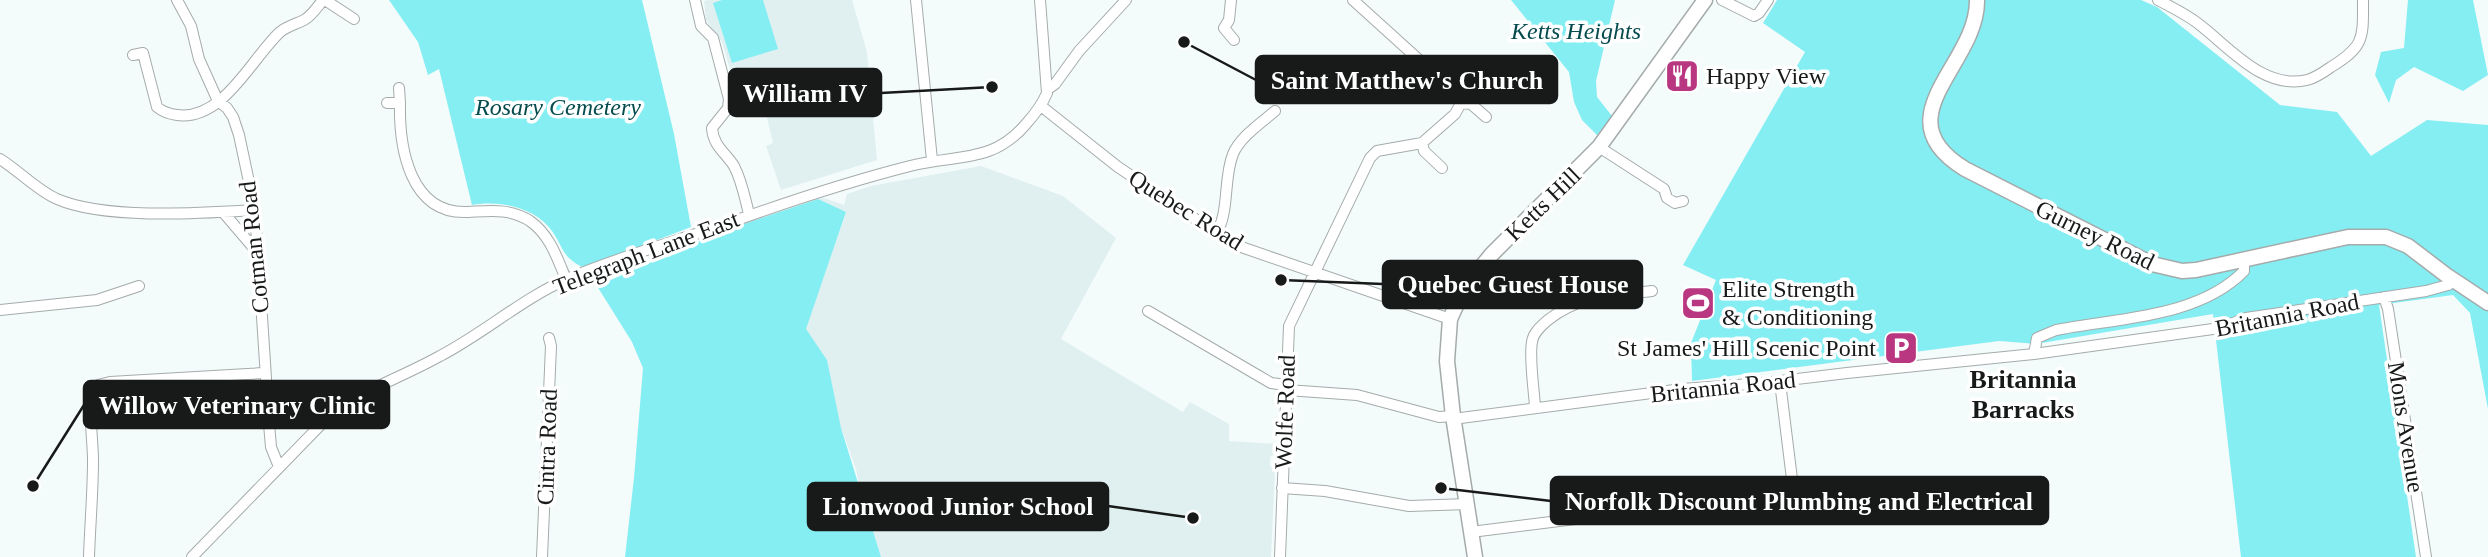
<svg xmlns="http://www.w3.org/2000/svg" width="2488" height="557" font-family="'Times New Roman',serif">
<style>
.built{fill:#e0f0f1}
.green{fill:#84eef3}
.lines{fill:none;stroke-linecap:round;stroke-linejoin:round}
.street-casing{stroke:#a5abab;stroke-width:12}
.secondary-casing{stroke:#a5abab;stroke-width:17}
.street{stroke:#fff;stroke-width:10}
.secondary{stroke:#fff;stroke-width:14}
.labels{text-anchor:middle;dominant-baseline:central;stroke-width:7;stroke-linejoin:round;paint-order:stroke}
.park-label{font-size:24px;font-style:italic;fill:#054b4e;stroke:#fff}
.poi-label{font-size:24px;fill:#181a1a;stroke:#fff;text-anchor:start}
.street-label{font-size:24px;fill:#181a1a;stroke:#fff}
.neighbourhood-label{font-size:26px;font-weight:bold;fill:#181a1a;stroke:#fff}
.leader{fill:none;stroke:#181a1a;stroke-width:2.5}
.callout-dot{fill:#181a1a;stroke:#fff;stroke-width:2.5}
.callout{fill:#181a1a;stroke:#181a1a;stroke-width:2.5}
.callout-label{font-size:26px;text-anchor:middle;font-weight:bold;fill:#fff}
</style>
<rect width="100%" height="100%" fill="#f4fbfb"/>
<path class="built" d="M708,0H852L867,52L877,160L781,190L766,146L773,143L766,114L769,113L758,77L734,83L722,42L706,20L704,1Z
M981,166L1063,196L1116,238L1061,339L1183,412L1190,402L1229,424V441L1276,444L1275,454L1270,457V466L1275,470L1271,557H881L862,499L856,469L805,329L846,213L818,199L824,198L844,205L847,194L871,186Z"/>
<path class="green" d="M389,0H642L674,134L691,227L584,268C561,256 565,250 552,231C535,207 499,200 472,205L439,69L428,75L418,42Z
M722,0H763L778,49L732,63L713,3Z
M1511,0H1615L1596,81L1597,97L1612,116L1597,135L1582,120L1574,102L1569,72Z
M1777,0H2141L2157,7L2280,105L2337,112L2371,156L2427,120L2488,125V409L2470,313L2453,295L2379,305L2416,557H2241L2213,314L2036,344L1999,341L1692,381L1691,343L1716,280L1683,265L1805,52L1763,23Z
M2408,0H2473L2488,75L2463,91L2414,67L2396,80L2389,103L2375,75L2381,52L2404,48Z
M818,199L846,212L806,329L827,360L841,428L881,557H625L634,478L643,368L632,342L597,286L720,232Z"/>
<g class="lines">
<g class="street-casing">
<path id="street" d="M177,0L191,26L199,59L213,90L218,101L227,108L233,117L239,135L255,210L269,424L271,447L279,467
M325,0L354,19
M695,0L701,26L713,38L729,99L728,108L712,128C713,146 726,153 734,166C742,181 745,199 749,214
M916,0L932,160
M1231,0L1229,20L1224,28L1234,40
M1722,0L1754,16L1759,13L1768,0
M2158,0C2173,8 2188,15 2200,25C2231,49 2264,90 2307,80C2315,78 2324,72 2331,67C2365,46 2363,38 2363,0
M133,55L143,53L157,107C163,112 169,114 177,115C223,121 251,59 280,32C287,26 296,24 304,20C312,16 317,7 323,0
M399,88L400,103
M1048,89L1055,84L1079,51L1126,0
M387,103H400C399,146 409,215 468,212C490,211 510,208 530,221C550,235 557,258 566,279
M1461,103L1471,104L1486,117
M1041,106L1118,167L1225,239L1244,248L1450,319
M1422,143L1424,151L1442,168
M1599,147L1664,189L1667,198L1675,203L1683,201
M0,159C18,170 38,191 57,199C105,220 203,213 255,210
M223,212L252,246L259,247
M1216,234C1230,211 1223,179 1233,154C1240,137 1261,123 1275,111
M2384,297L2388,309L2426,557
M0,310L97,300L139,286
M1148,311L1259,376L1271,383L1286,385
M2034,354L2037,338L2056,330C2117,318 2198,318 2244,271V259
M1287,390L1357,395L1439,417L1453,416
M1535,407C1534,390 1529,357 1532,342C1533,333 1541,326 1548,320C1581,294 1612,296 1652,291
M1453,419L1682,389L1764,383L1847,373L2034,354L2220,328L2246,318L2426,291L2448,285L2454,281
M1282,488L1325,491L1409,506L1468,504
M1471,532L1783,493L1790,489L1792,479L1780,382
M89,557C90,525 93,492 93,460C93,436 86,406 98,385L110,382L264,373
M192,557L336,409C369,388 406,375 440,356C484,333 522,299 567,279C618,257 671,243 723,225C784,203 847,182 910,166C957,154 992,164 1026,124C1035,114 1042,105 1047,93L1040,0
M542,557L551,346L549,338
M1280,557L1289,326L1370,158L1377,151L1422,143L1455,114L1461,103L1459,96L1353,0"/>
</g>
<g class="secondary-casing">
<path id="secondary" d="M1977,0C1978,65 1880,117 1965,169L2152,264L2182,271L2196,270L2348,237H2386L2408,246L2446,275L2488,303
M1475,557L1453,416L1447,361L1450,319L1464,288L1492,254L1599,147L1705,0"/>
</g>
<use href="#street" class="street"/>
<use href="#secondary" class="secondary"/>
</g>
<defs>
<g id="restaurant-square" transform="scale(1.75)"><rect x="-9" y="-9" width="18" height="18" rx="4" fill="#b83780" stroke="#fff"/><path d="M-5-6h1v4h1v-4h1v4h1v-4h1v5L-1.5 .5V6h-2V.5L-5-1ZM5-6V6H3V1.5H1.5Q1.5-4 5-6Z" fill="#fff"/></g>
<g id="stadium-square" transform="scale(1.75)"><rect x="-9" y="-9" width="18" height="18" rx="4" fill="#b83780" stroke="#fff"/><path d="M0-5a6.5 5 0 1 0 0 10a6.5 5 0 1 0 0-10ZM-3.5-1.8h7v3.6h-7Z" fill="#fff"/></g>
<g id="parking-square" transform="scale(1.75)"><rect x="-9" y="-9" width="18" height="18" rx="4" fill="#b83780" stroke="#fff"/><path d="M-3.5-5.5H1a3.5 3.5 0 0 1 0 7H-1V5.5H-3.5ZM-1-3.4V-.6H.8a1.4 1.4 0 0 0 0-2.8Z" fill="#fff"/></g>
</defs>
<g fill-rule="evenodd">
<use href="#restaurant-square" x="1682" y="76"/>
<use href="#stadium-square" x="1698" y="303"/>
<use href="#parking-square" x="1901" y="348"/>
</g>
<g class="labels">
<g class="park-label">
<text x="1576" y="31">Ketts Heights</text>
<text x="558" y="107">Rosary Cemetery</text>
</g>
<g class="poi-label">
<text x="1706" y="76">Happy View</text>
<text x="1722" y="289">Elite Strength<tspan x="1722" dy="28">&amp; Conditioning</tspan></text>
<text x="1876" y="348" text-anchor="end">St James' Hill Scenic Point</text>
</g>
<g class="street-label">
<text transform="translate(1543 204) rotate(-44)">Ketts Hill</text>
<text transform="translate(1186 210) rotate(32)">Quebec Road</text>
<text transform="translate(2095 235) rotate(26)">Gurney Road</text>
<text transform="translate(254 247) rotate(-96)">Cotman Road</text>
<text transform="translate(646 253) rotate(-21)">Telegraph Lane East</text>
<text transform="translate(2287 315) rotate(-11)">Britannia Road</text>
<text transform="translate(1723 387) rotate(-6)">Britannia Road</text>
<text transform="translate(1285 412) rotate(-88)">Wolfe Road</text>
<text transform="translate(2406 427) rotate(81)">Mons Avenue</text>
<text transform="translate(547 447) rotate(-88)">Cintra Road</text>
</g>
<g class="neighbourhood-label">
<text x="2023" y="379">Britannia<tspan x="2023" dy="30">Barracks</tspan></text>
</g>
</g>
<path class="leader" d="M1184 42L1256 80M992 87L881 93M1281 280L1383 284M33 486L84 405M1441 488L1551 501M1193 518L1108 506"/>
<g class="callout-dot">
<circle cx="1184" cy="42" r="7"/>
<circle cx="992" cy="87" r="7"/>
<circle cx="1281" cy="280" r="7"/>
<circle cx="33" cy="486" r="7"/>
<circle cx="1441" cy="488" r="7"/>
<circle cx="1193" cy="518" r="7"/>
</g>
<g class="callout">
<rect x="1256" y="56" width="301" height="47" rx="7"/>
<rect x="729" y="69" width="152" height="47" rx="7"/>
<rect x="1383" y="261" width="259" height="47" rx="7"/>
<rect x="84" y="381" width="305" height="47" rx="7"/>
<rect x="1551" y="477" width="497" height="47" rx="7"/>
<rect x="808" y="483" width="300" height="47" rx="7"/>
</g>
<g class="callout-label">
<text x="1407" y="89">Saint Matthew's Church</text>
<text x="805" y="102">William IV</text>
<text x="1513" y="293">Quebec Guest House</text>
<text x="237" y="414">Willow Veterinary Clinic</text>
<text x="1799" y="510">Norfolk Discount Plumbing and Electrical</text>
<text x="958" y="515">Lionwood Junior School</text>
</g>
</svg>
